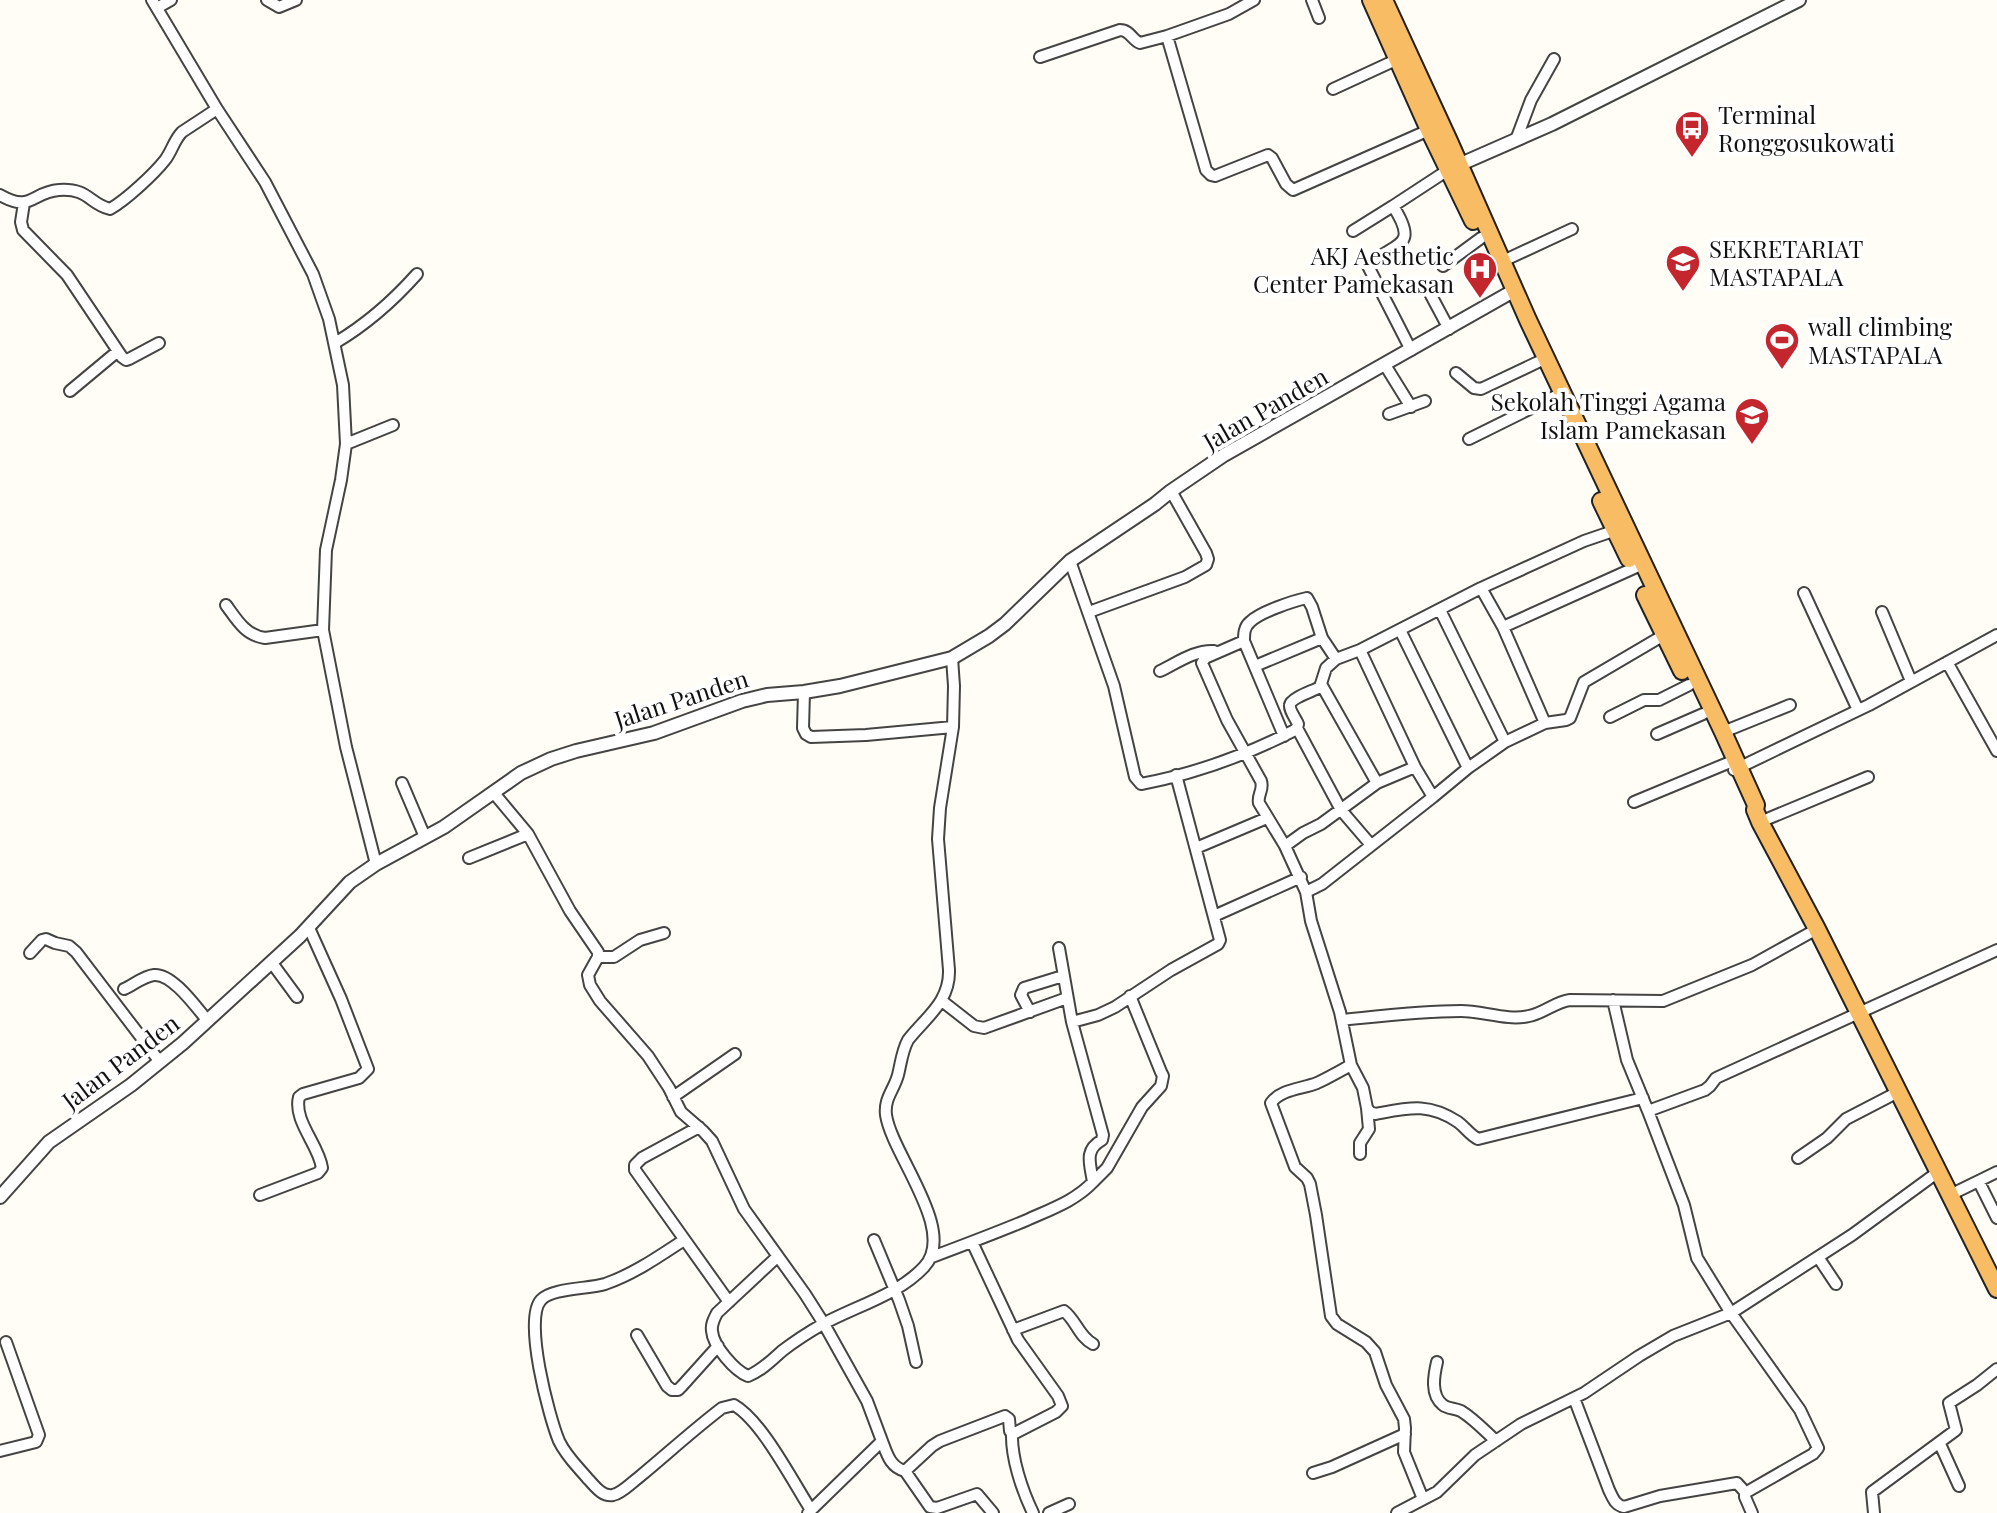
<svg xmlns="http://www.w3.org/2000/svg" width="1997" height="1513" font-family="'Playfair Display',serif">
<style>
.lines{fill:none;stroke-linecap:round;stroke-linejoin:round}
.minor-casing{stroke:#444;stroke-width:14}
.tertiary-casing{stroke:#444;stroke-width:16}
.trunk-casing{stroke:#222;stroke-width:20}
.minor{stroke:#fff;stroke-width:10}
.tertiary{stroke:#fff;stroke-width:12}
.trunk{stroke:#f7bc64;stroke-width:16}
.labels{text-anchor:middle;dominant-baseline:central;stroke-width:8;stroke-linejoin:round;paint-order:stroke}
.poi-label{font-size:24px;fill:#111;stroke:#fff;text-anchor:start}
.street-label{font-size:24px;fill:#111;stroke:#fff}
</style>
<rect width="100%" height="100%" fill="#fffdf5"/>
<g class="lines">
<g class="minor-casing">
<path id="minor" d="M152,0L217,109L265,182L313,274L329,319L343,385L346,444L341,480L326,550L323,630L346,747L376,864
M267,0L279,7L296,0
M1254,0L1229,14L1167,36L1206,170L1211,175L1215,176L1268,155L1272,158L1286,184L1293,190L1429,130
M1312,0L1319,18
M157,8L171,0
M1040,57L1120,30C1130,30 1132,40 1140,43L1167,36
M1333,89L1398,59
M1516,140L1531,100L1554,59
M0,195C32,213 31,192 59,190C89,188 89,204 110,209C126,200 154,174 165,160C172,151 174,140 182,132L217,109
M24,203L21,222L23,230L67,275L122,357L126,360L129,359L159,343
M1353,231L1393,206
M1503,261L1572,229
M1443,266L1481,238
M1425,284L1449,329
M335,343C367,324 393,301 417,274
M1411,350L1368,266C1393,241 1421,250 1393,206L1448,170
M1385,365L1411,407
M1456,373L1474,388L1481,389L1538,362
M70,391L118,351
M1389,414L1425,401
M1469,439L1562,393
M346,444L393,425
M1070,561L1114,686L1135,777L1141,784C1194,774 1246,755 1293,731L1297,728L1298,724C1296,719 1289,710 1290,705C1291,698 1313,691 1320,687L1326,668L1336,659L1360,650L1481,588L1584,541L1619,529
M1481,588L1503,627L1545,723
M1804,593L1858,710
M226,605C237,620 245,635 265,638L323,630
M1440,610L1505,742
M1089,612L1185,577L1206,565L1208,559L1206,553L1171,491
M1882,612L1911,681
M1503,627L1643,564
M1400,630L1468,768
M1244,641L1205,658L1202,663L1227,720L1261,781C1264,790 1257,795 1259,803L1285,846L1306,892L1311,921L1340,1012L1351,1065L1363,1088L1367,1108L1370,1112L1375,1114C1408,1108 1428,1102 1458,1122C1466,1128 1470,1135 1478,1139L1643,1098
M1360,650L1415,767L1433,797
M1947,662L1997,751
M1255,666L1322,638
M1160,671C1177,663 1194,650 1214,651
M1321,684L1377,783
M804,692L803,728L806,734L811,737L866,735L953,727
M1610,717L1644,700H1659L1689,685
M1297,728L1341,810L1371,845
M1723,732L1790,705
M1657,734L1703,714
M1284,736L1244,641C1244,634 1244,627 1250,622C1260,612 1293,601 1307,598L1312,607L1322,638L1336,659
M1734,770L1869,705L1997,635
M402,783L425,837
M493,792L528,834L570,911L598,952V957L588,975L590,985L600,1001L648,1056L669,1088L681,1112L703,1131L712,1141L744,1209L805,1294L824,1324L867,1401L882,1441L808,1513
M1634,802L1728,763
M1760,822L1868,777
M1285,846L1303,833L1321,824L1377,783L1415,767
M1196,848L1267,818
M469,858L528,834
M1306,892L1322,884L1433,797L1468,768L1505,742L1545,723L1566,720L1570,718L1584,682L1664,635
M1214,916L1301,877
M30,953L42,940L46,939L55,943L69,946L76,952L160,1062
M598,957H614L640,940L664,933
M272,963L297,997
M124,989C133,985 144,976 154,975C172,973 196,1007 207,1020
M1613,1000L1627,1060L1648,1111L1684,1205L1697,1258L1731,1313L1800,1410L1818,1448L1813,1454L1745,1493V1497L1752,1513
M942,1001L974,1026L984,1028L1067,998
M1030,1012L1021,995L1024,988L1063,976
M1342,1020C1381,1016 1421,1011 1461,1011C1483,1011 1507,1021 1529,1016C1544,1013 1555,1002 1570,1000L1663,1001L1752,965L1817,929
M1072,1022L1098,1015L1115,1007L1171,970L1218,944L1220,940L1176,775
M1351,1065C1340,1071 1328,1078 1317,1083C1302,1089 1281,1089 1271,1103L1295,1167L1307,1178L1310,1184L1316,1215L1331,1316L1337,1324L1366,1342L1375,1352L1386,1385L1404,1419L1405,1428L1404,1452L1423,1499
M673,1097L735,1054
M1648,1111L1705,1090L1710,1086L1716,1078L1997,950
M699,1127L642,1158L635,1165V1170L729,1302
M1360,1154V1143L1369,1129L1367,1108
M1798,1158L1827,1138L1846,1119L1898,1092
M1093,1182L1107,1168L1142,1107L1161,1086L1163,1076L1161,1072L1130,996
M1979,1182L1997,1218
M260,1195L318,1173L322,1168C319,1145 293,1121 299,1097L303,1094L359,1078L368,1069L341,999L309,928
M1950,1195L1997,1172
M684,1240C658,1257 634,1274 605,1284C589,1289 551,1288 541,1300C523,1319 549,1417 559,1441C566,1456 578,1467 588,1479C595,1486 602,1497 613,1495C622,1493 631,1483 638,1478C666,1455 693,1430 722,1408L734,1405C762,1421 793,1482 811,1510
M874,1240L899,1300L908,1326L916,1362
M777,1257L717,1313C714,1319 711,1324 712,1331C713,1346 735,1371 748,1376C761,1371 772,1360 782,1351C795,1341 809,1332 823,1324C856,1306 898,1295 924,1267C958,1231 892,1155 886,1115C884,1098 894,1090 898,1075C901,1063 902,1051 908,1040C926,1017 950,1002 949,970L938,839L940,808L953,727L954,686L952,658
M932,1257C964,1245 996,1233 1027,1220C1051,1209 1075,1201 1093,1182C1090,1163 1084,1150 1102,1140L1103,1135L1072,1022L1059,948
M1818,1257L1836,1284
M1013,1330L1064,1311C1076,1320 1079,1337 1093,1344
M637,1335L667,1386L672,1390H678L682,1386L718,1346
M1437,1362C1434,1375 1430,1395 1443,1405C1448,1409 1455,1408 1461,1411C1474,1419 1485,1431 1496,1441
M1574,1398L1609,1490C1613,1498 1615,1505 1624,1507L1660,1496L1737,1483L1746,1493
M1012,1432C1011,1458 1022,1490 1033,1513
M882,1441C887,1454 890,1467 905,1471L932,1446L940,1441L1005,1416L1009,1419L1010,1431L1015,1433L1056,1412L1062,1406L1058,1396L1018,1340L972,1242
M1940,1444L1959,1486
M0,1451L36,1442L39,1435L6,1342
M905,1471L930,1507L937,1508L977,1494L993,1513
M1313,1473L1332,1467L1405,1434
M1049,1513L1069,1504
M1397,1513L1437,1492L1475,1455L1521,1424L1584,1393L1639,1356L1673,1336L1731,1313L1852,1235L1938,1172
M1874,1513L1872,1492L1956,1430L1949,1403L1977,1385L1997,1369"/>
</g>
<g class="tertiary-casing">
<path id="tertiary" d="M1454,167L1552,124L1799,0
M0,1197L49,1142L131,1085L183,1043L300,936L350,882L376,864L444,827L521,773L551,759L576,751L654,733L742,701L767,695L804,692L840,686L952,658L989,636L1005,624L1070,561L1155,504L1171,491L1224,455L1515,290"/>
</g>
<g class="trunk-casing">
<path id="trunk" d="M1371,0L1429,130L1473,221
M1384,0L1449,141L1528,320L1723,732L1756,805L1755,810L1760,822L1817,929L1997,1289
M1601,501L1629,559
M1645,595L1682,671"/>
</g>
<use href="#minor" class="minor"/>
<use href="#tertiary" class="tertiary"/>
<use href="#trunk" class="trunk"/>
</g>
<defs>
<g id="bus-pin" transform="scale(1.8)"><path d="M0 17L-7.5 6A9.5 9.5 0 1 1 7.5 6Z" fill="#c4262e" stroke="#fff"/><path d="M-5-6H5V4H4V6H2V4H-2V6H-4V4H-5ZM-3.5-4V0h7V-4ZM-3.5 1.2v1.5H-2V1.2ZM2 1.2v1.5H3.5V1.2Z" fill="#fff"/></g>
<g id="university-pin" transform="scale(1.8)"><path d="M0 17L-7.5 6A9.5 9.5 0 1 1 7.5 6Z" fill="#c4262e" stroke="#fff"/><path d="M0-5L7-2L0 1L-7-2ZM-4 1L0 2.5L4 1V4Q0 6-4 4Z" fill="#fff"/></g>
<g id="hospital-pin" transform="scale(1.8)"><path d="M0 17L-7.5 6A9.5 9.5 0 1 1 7.5 6Z" fill="#c4262e" stroke="#fff"/><path d="M-5-5h3v3.5h4V-5h3V5h-3V1.5h-4V5h-3Z" fill="#fff"/></g>
<g id="stadium-pin" transform="scale(1.8)"><path d="M0 17L-7.5 6A9.5 9.5 0 1 1 7.5 6Z" fill="#c4262e" stroke="#fff"/><path d="M0-5a6.5 5 0 1 0 0 10a6.5 5 0 1 0 0-10ZM-3.5-1.8h7v3.6h-7Z" fill="#fff"/></g>
</defs>
<g fill-rule="evenodd">
<use href="#bus-pin" x="1692" y="128"/>
<use href="#university-pin" x="1683" y="262"/>
<use href="#hospital-pin" x="1480" y="269"/>
<use href="#stadium-pin" x="1782" y="340"/>
<use href="#university-pin" x="1752" y="415"/>
</g>
<g class="labels">
<g class="poi-label">
<text x="1718" y="114">Terminal<tspan x="1718" dy="28">Ronggosukowati</tspan></text>
<text x="1709" y="248">SEKRETARIAT<tspan x="1709" dy="28">MASTAPALA</tspan></text>
<text x="1454" y="255" text-anchor="end">AKJ Aesthetic<tspan x="1454" dy="28">Center Pamekasan</tspan></text>
<text x="1808" y="326">wall climbing<tspan x="1808" dy="28">MASTAPALA</tspan></text>
<text x="1726" y="401" text-anchor="end">Sekolah Tinggi Agama<tspan x="1726" dy="28">Islam Pamekasan</tspan></text>
</g>
<g class="street-label">
<text transform="translate(1265 408) rotate(-30)">Jalan Panden</text>
<text transform="translate(681 698) rotate(-18)">Jalan Panden</text>
<text transform="translate(120 1061) rotate(-37)">Jalan Panden</text>
</g>
</g>
</svg>
